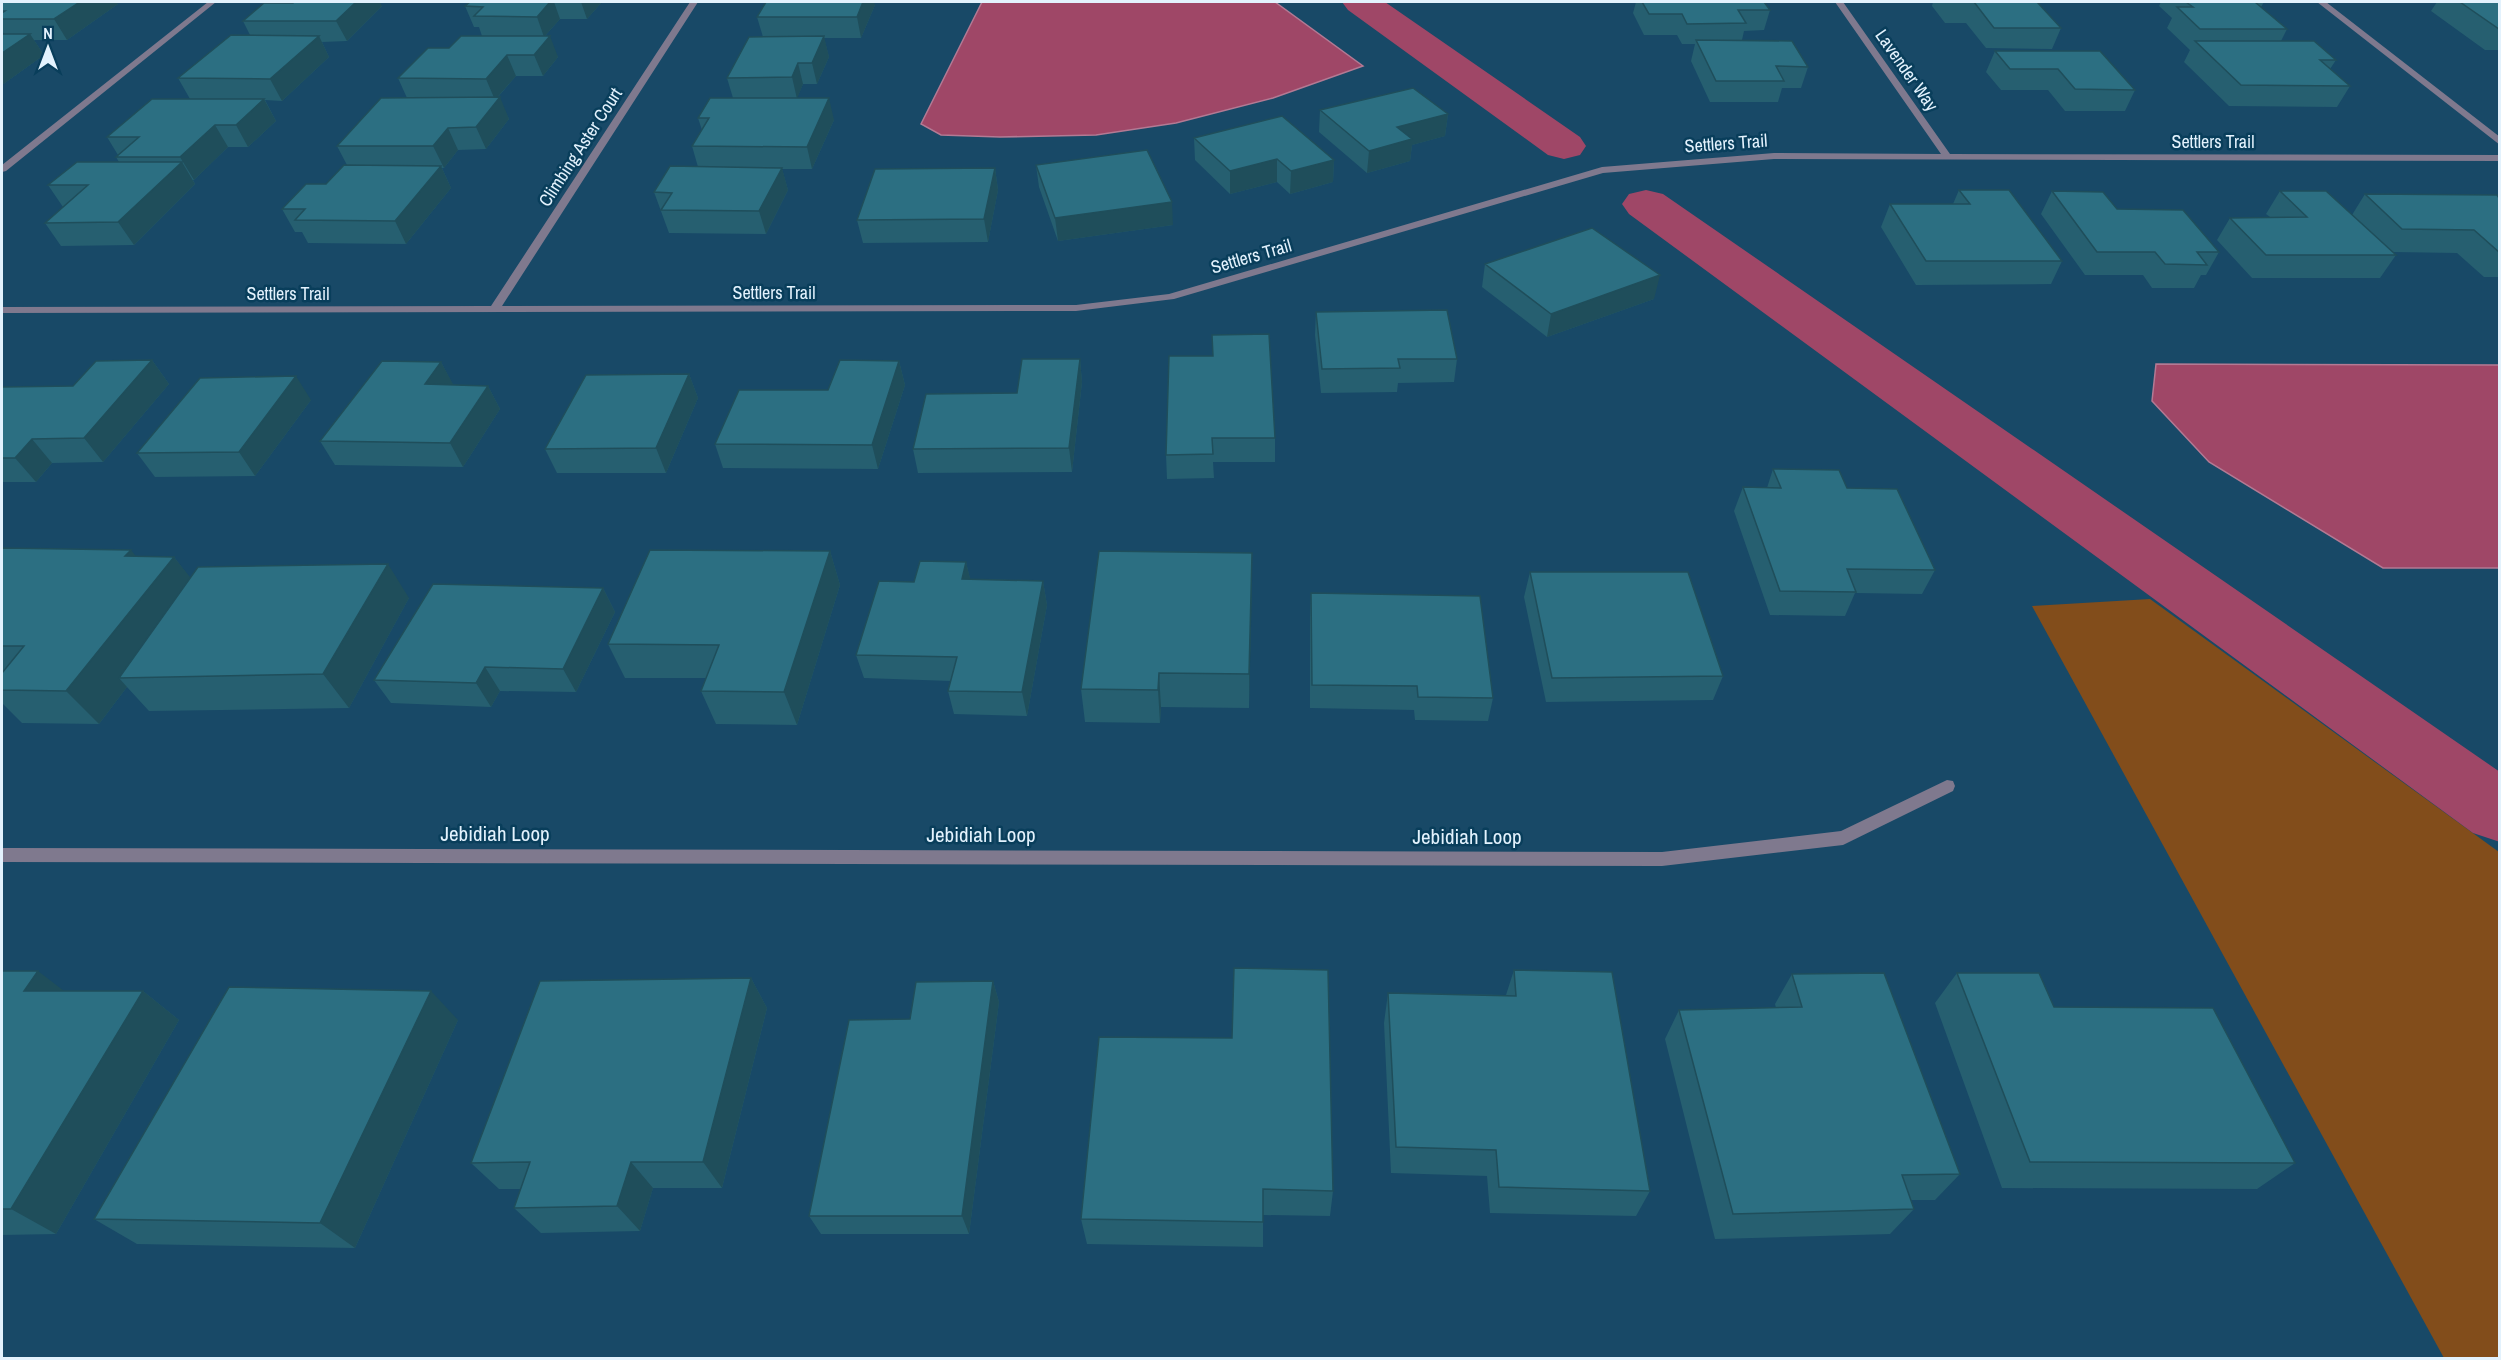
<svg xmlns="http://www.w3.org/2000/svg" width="2501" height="1360" font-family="'Archivo Narrow',sans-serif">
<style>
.green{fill:#824d1b}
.water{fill:#9f4767;stroke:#b37a94;stroke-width:1.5}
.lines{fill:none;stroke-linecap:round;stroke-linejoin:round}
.canal{fill:#9f4767;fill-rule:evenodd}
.minor{fill:#7f798e;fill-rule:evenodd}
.wall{fill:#265f70}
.shaded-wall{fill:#1f4e5b}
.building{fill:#2c6f82;stroke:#1f4e5b;stroke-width:1.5}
.labels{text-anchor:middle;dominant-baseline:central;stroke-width:5;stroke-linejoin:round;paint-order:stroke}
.far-street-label{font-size:18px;fill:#e3f2fd;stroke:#093e5b}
.street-label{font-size:21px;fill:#e3f2fd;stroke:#093e5b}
</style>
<rect width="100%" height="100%" fill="#184967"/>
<path class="green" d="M2150,599L2499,852V1358H2444L2032,606Z"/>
<path class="water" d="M982,2H1275L1363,66L1273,98L1176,123L1096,135L1000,137L941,135L921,124Z
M2156,364L2499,365V568H2383L2209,462L2152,401Z"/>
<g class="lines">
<path class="canal" d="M1342,2H1385L1580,137L1586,146L1580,155L1564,159L1548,155L1348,10Z
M1646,190L1663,194L2500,772V842L2473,833L1629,214L1622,204L1629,194Z"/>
<path class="minor" d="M208,2H216L6,171L2,172V165Z
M690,2H698L502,306L1076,305L1169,294L1602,167L1774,153L1941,154L1835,2H1843L1950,154L2500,155V161L1774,159L1603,173L1174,299L1076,311L2,313V307L491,306Z
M2317,2H2326L2500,137V145Z
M1947,780L1953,781L1955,786L1953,791L1843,845L1662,866L2,862V848L1662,852L1841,831Z"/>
</g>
<path class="wall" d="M2,2L118,4L67,40H34L44,55L2,85V34H4L2,31Z
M470,2H602L587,19H560L545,36L558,57L543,76H516L498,97L509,119L486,149L458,150L444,168H442L451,188L406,244L308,243L302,232H295L282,209L326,184L347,165L337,146L407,98L398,78L449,48L482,36L479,27H474L465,6Z
M1636,2H1764L1770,10L1764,30L1744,31L1742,40L1808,67L1801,88H1782L1778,102H1710L1691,61L1695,44H1682L1677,35H1644L1633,13Z
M1933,2H2037L2061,28L2052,49L1986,48L1966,23H1945L1932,6Z
M2161,2H2264L2261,7L2287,29L2281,41L2336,60L2330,69L2350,86L2337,107L2229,106L2184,62L2190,50L2167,28L2172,18L2159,6Z
M2437,2H2499V50H2485L2431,11Z
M875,5L861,38H824L829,57L817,84H803L797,98L834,120L812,169H782L788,190L766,234L669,233L654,192L698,167L692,146L702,130L698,118L733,98L727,78L763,37L757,17Z
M382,6L347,41L322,42L329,57L282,101L265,100L276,121L248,147H228L194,180H193L195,184L134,245L61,246L45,223L63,207L48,185L119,162L116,157L118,155L107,137L190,99L178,78L250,35L243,21Z
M1995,51L2135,90L2125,111H2065L2048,90H2001L1986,72Z
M1320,110L1448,114L1445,136L1412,145L1410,161L1367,173L1319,132Z
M1194,138L1334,160L1333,182L1290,194L1277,182L1230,194L1195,160Z
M1036,165L1173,225L1058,241L1039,187Z
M995,168L998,190L988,242L863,243L857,220Z
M1959,190L2062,261L2051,284L1916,285L1881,227L1890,204H1953Z
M2052,191L2117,209L2219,252L2206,275H2201L2194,288H2152L2143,275H2085L2041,214Z
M2280,191L2352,215L2365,194L2499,198V277H2484L2457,253L2393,252L2396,255L2380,278H2252L2217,240L2230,218L2270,217L2266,214Z
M1485,264L1654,299L1547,337L1482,287Z
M1316,312L1457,359L1454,382L1398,383L1397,392L1321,393L1315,335Z
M1169,356L1275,438V462H1213L1214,478L1167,479L1166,455Z
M1080,359L1082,382L1072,472L918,473L913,449Z
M152,360L169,384L103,462L52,463L36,482H2V387L73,386Z
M899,361L905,385L878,469L723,468L715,444Z
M441,362L453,385L488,386L500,409L463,467L335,465L320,441Z
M689,374L698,398L666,473H557L545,449Z
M311,400L255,476L155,477L137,453Z
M1773,469L1847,488L1935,570L1922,594L1855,593L1845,616L1770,615L1734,511L1743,487L1767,488Z
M2,548L136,557H174L190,578L409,598L349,708L149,711L127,687L99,724L22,723L2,703Z
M830,551L840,585L797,725L716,724L701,691L706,678H625L608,644Z
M1252,553L1249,708L1161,707L1160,723L1085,722L1081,689Z
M966,562L970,579L1043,581L1047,605L1027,716L954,714L948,691L951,681L864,678L856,655L914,582Z
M1530,572L1723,676L1713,700L1546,702L1524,597Z
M603,588L615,612L576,692L500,691L491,707L391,703L374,680Z
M1311,593L1493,698L1488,721L1415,720L1414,710L1310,708V617Z
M1514,970L1650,1191L1636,1216L1490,1213L1487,1176L1391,1173L1384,1023L1388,993L1506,995Z
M2,971L63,991H143L179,1020L56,1234L2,1235Z
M1957,973L2054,1007L2295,1163L2257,1189L2002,1188L1935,1003Z
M1792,974L1960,1174L1935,1200H1911L1914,1209L1890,1234L1715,1239L1665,1039L1679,1010L1776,1008L1775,1004Z
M751,978L767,1008L722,1188H653L640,1231L541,1233L514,1208L521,1189H499L471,1163Z
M993,981L999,1002L969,1234H821L809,1216L910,1019Z
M458,1020L355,1248L137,1244L94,1219Z
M1099,1037L1333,1191L1330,1216L1263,1215V1247L1087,1244L1081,1219Z"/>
<path class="shaded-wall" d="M80,2H116L118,4L67,40L54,19Z
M356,2H380L382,6L347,41L336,21Z
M550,2H554L560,19L544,37L537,17Z
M581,2H602L587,19Z
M863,2H874L875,5L861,38L857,17Z
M30,34L44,55L2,85V53Z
M319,36L329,57L282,101L270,79Z
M550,36L558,57L543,76L534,55Z
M824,36L829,57L817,84L812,63Z
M507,55L516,76L495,100L486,79Z
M798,63L803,84L797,99L792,77Z
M500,97L509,119L486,149L476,127Z
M829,98L834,120L812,169L807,147Z
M264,99L276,121L248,147L236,125Z
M1448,114L1445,136L1412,145L1410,161L1367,173L1369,151L1397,127Z
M215,125L228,147L194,180L180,157Z
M448,128L458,150L444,168L433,146Z
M1277,159V182L1230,194V171Z
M1334,160L1333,182L1290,194L1291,171Z
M182,162L195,184L134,245L118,222Z
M441,166L451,188L406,244L395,221Z
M782,168L788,190L766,234L759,211Z
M995,168L998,190L988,242L984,219Z
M1172,202L1173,225L1058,241L1055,218Z
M1660,275L1654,299L1547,337L1551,314Z
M1080,359L1082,382L1072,472L1069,448Z
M152,360L169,384L103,462L84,438Z
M899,361L905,385L878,469L872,445Z
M441,362L454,386L425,384Z
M689,374L698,398L666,473L656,448Z
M296,376L311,400L255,476L239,452Z
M488,386L500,409L463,467L450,443Z
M32,439L52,463L36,482L15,458Z
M131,550L155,580L174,557L201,591L119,678L127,687L99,724L66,691L125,556Z
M830,551L840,585L797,725L784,692Z
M1252,553V587L1249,708V674Z
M966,562L972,586L962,579Z
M388,564L409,598L349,708L323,674Z
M1043,581L1047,605L1027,716L1022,692Z
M603,588L615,612L576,692L563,669Z
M485,667L500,691L491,707L476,683Z
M1159,673L1161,707L1160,723L1158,690Z
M38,971L77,1001L24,991Z
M751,978L767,1008L722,1188L703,1162Z
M993,981L999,1002L969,1234L962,1216Z
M143,991L179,1020L56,1234L11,1209Z
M431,991L458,1020L355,1248L320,1223Z
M631,1162L653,1188L640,1231L617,1206Z"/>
<path class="building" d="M2,2H80L54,19H2V13L5,11H2Z
M294,2H356L336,21H243L264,3H293Z
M470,2H550L537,17L474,16L483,7L465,6Z
M766,2H863L857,17H757Z
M1642,2H1764L1770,10H1738L1746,23L1687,24L1682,14H1649Z
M1952,2H2037L2061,28H1994L1974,2Z
M2186,2H2264H2255L2287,29H2200L2177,7H2193Z
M2460,2H2499V29Z
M2,34H30L2,53Z
M231,35L319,36L270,79L178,78Z
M461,36H550L534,55H507L486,79L398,78L428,48H449Z
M824,36L812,63H798L792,77L727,78L749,37Z
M1696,40L1792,41L1808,67L1776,66L1784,81H1716Z
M2195,41H2314L2336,60H2320L2350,86L2241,85Z
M1995,51H2100L2135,90L2075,89L2058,69H2010Z
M1413,88L1448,114L1397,127L1412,139L1369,151L1320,110Z
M500,97L476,127L448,128L433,146H337L381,98Z
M710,98H829L807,147L692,146L709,118H698Z
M152,99H264L236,125H215L180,157H116L139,137H107Z
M1282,116L1334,160L1291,171L1277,159L1230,171L1194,138Z
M1147,150L1172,202L1055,218L1036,165Z
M77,162H182L118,222L45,223L88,185H48Z
M344,165L441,166L395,221L295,220L305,209H282L306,184H326Z
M670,166L782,168L759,211L661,210L672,193L654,192Z
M995,168L984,219L857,220L875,169Z
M1959,190H2009L2062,261H1926L1890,204H1970Z
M2052,191L2103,192L2117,209L2183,210L2219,252H2197L2207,265L2165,264L2155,252H2097Z
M2280,191H2326L2396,255H2266L2230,218L2307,217Z
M2365,194L2497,195L2499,198V252L2474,230L2402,229Z
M1592,228L1660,275L1551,314L1485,264Z
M1447,310L1457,359H1398L1400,368L1322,369L1316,312Z
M1269,334L1275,438H1212L1213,454L1166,455L1169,356H1213L1212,335Z
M1022,359H1080L1069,448L913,449L926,394L1017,393Z
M152,360L84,438L32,439L15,458H2V387L73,386L96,361Z
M840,360L899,361L872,445L715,444L739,390H828Z
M382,361L441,362L425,384L488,386L450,443L320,441Z
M689,374L656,448L545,449L586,375Z
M296,376L239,452L137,453L200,378Z
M1773,469L1839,470L1847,488L1897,489L1935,570L1847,569L1856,592L1780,591L1743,487L1781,488Z
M2,548L131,550L125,556L174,557L66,691L2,690V673L24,646H2Z
M650,550L830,551L784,692L701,691L719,645L608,644Z
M1099,551L1252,553L1249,674L1159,673L1158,690L1081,689Z
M920,561L966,562L962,579L1043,581L1022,692L948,691L957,657L856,655L879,581L914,582Z
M388,564L323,674L119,678L198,567Z
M1530,572H1688L1723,676L1552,678Z
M433,584L603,588L563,669L485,667L476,683L374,680Z
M1311,593L1480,596L1493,698L1418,697L1417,686L1312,685Z
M1234,968L1328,970L1333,1191L1263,1189V1222L1081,1219L1099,1037L1232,1038Z
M1514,970L1612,972L1650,1191L1499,1187L1496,1150L1396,1147L1388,993L1516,996Z
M2,971H38L24,991H143L11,1209H2Z
M1884,973L1960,1174L1902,1175L1914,1209L1733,1214L1679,1010L1802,1007L1792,974Z
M1957,973H2039L2054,1007L2213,1008L2295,1163L2030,1162Z
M751,978L703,1162H631L617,1206L514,1208L530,1162L471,1163L540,981Z
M993,981L962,1216H809L849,1020L910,1019L916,982Z
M229,987L431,991L320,1223L94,1219Z"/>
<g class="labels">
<g class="far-street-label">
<text transform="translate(1907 70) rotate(55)">Lavender Way</text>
<text x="2213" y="141">Settlers Trail</text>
<text transform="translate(1726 143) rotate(-4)">Settlers Trail</text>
<text transform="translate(580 147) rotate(-57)">Climbing Aster Court</text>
<text transform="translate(1251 256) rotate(-16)">Settlers Trail</text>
<text x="774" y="292">Settlers Trail</text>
<text x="288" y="293">Settlers Trail</text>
</g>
<g class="street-label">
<text x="495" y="833">Jebidiah Loop</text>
<text x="981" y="834">Jebidiah Loop</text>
<text x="1467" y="836">Jebidiah Loop</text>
</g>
</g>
<rect width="2501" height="1360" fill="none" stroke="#e3f2fd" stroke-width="6"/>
<g transform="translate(48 48)" stroke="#093e5b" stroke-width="4.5" paint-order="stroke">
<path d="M0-4.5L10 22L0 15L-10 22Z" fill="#e3f2fd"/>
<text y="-9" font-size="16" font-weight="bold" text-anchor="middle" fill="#e3f2fd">N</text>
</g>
</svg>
